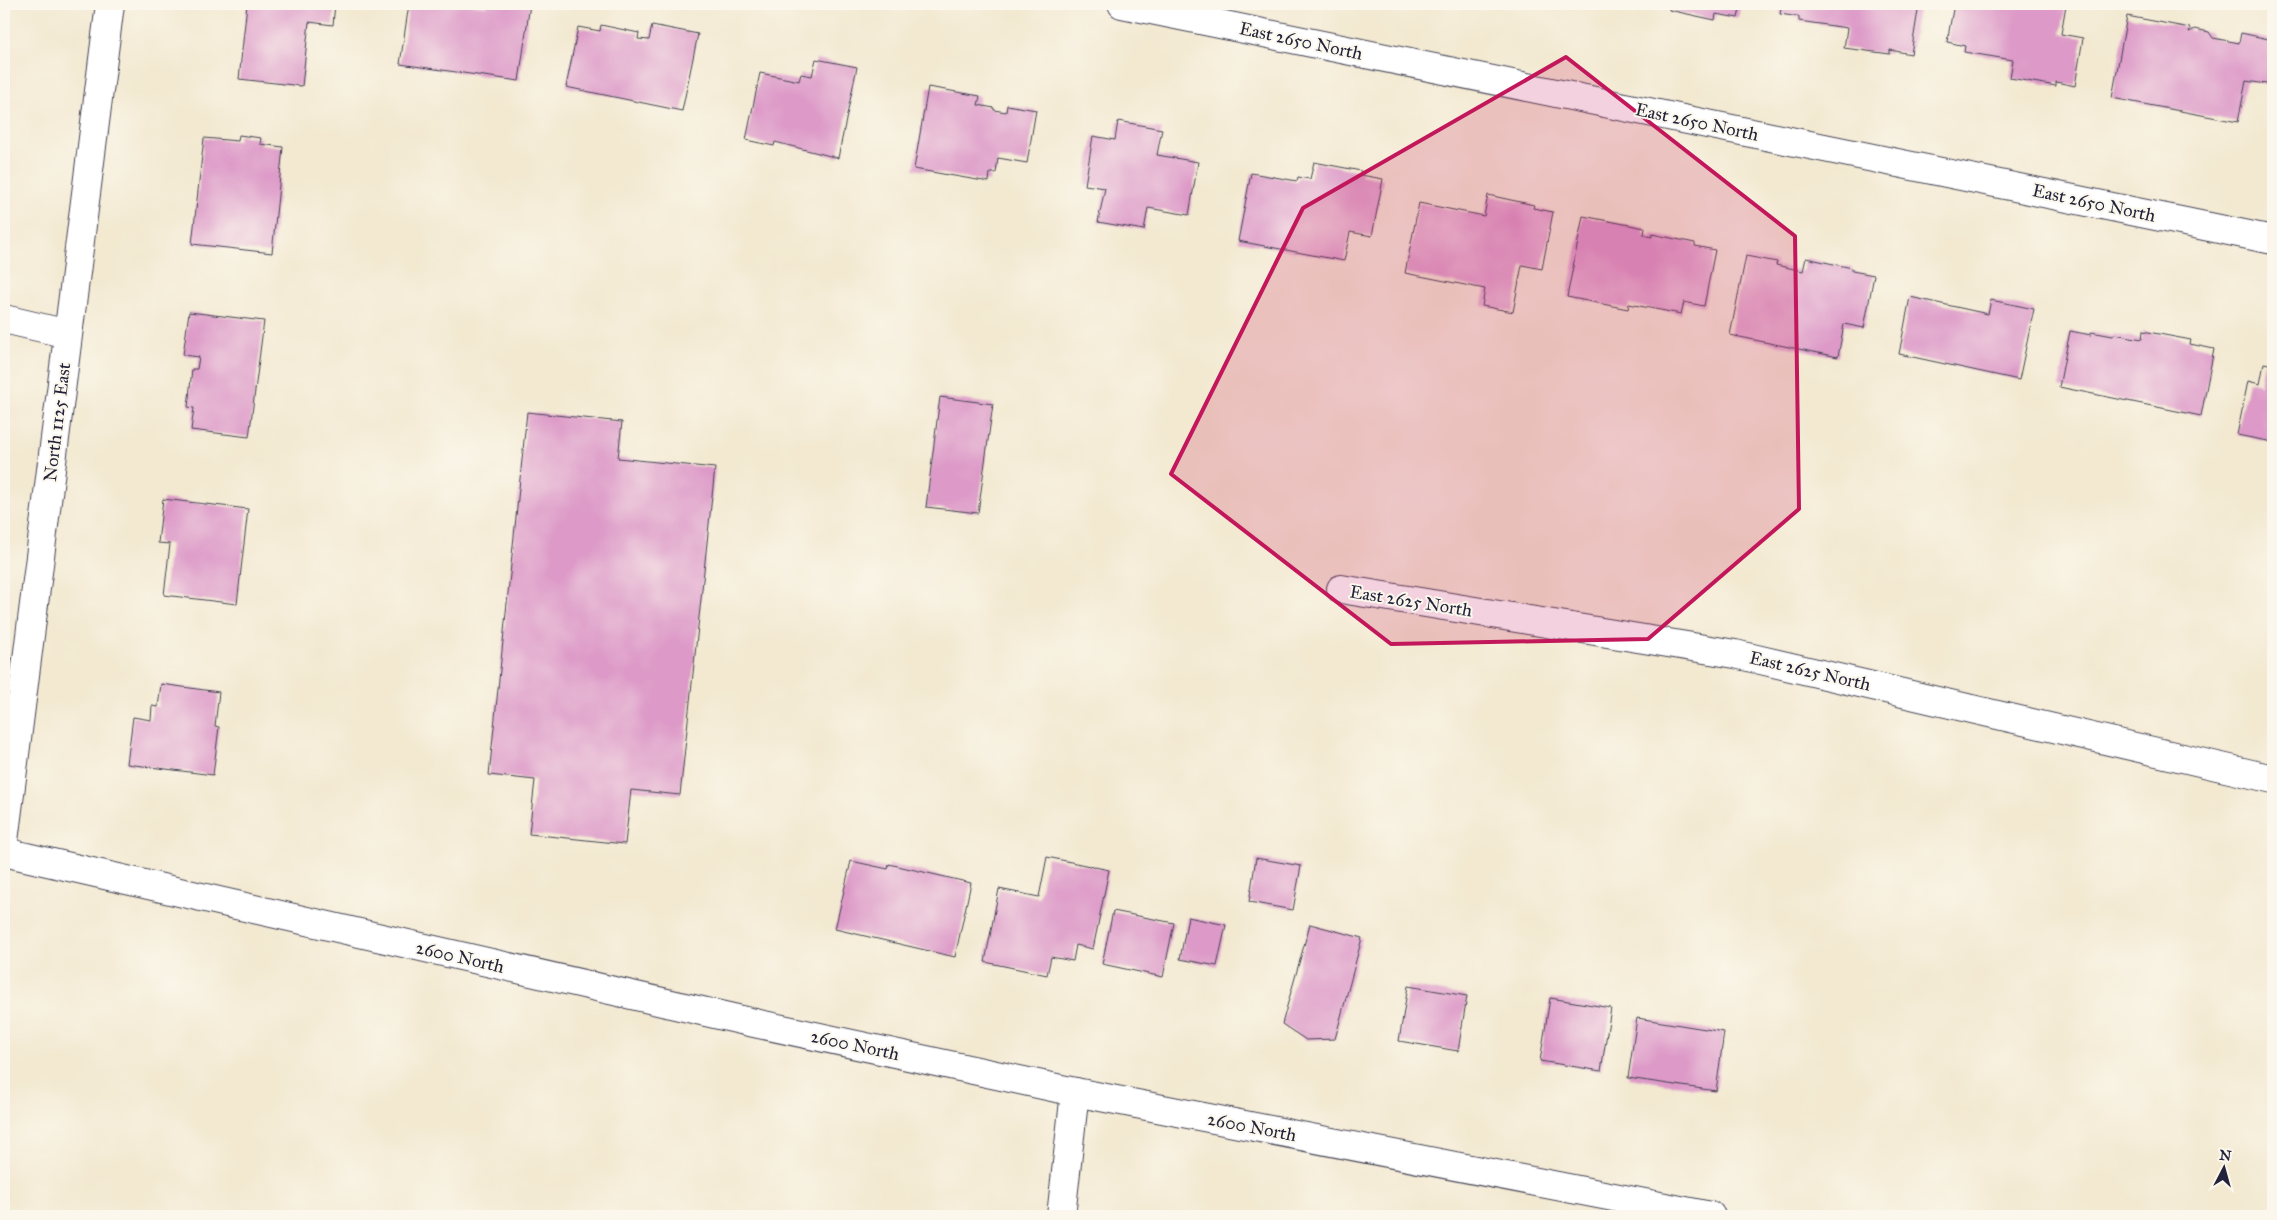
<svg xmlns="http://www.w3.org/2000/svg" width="2277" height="1220" font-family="'IM FELL Great Primer',serif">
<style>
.building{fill:#dd9ac8}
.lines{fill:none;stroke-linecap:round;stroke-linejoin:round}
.minor-casing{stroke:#414052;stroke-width:30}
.tertiary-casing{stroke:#414052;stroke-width:30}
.minor{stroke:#fff;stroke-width:28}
.tertiary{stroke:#fff;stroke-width:28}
.marked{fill:#c2185b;fill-opacity:0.2;stroke:#c2185b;stroke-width:4;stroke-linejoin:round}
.labels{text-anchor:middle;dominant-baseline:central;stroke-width:4;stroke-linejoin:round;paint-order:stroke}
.street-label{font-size:18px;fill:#22223b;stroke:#fbf7ec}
</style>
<rect width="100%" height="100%" fill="#fbf7ec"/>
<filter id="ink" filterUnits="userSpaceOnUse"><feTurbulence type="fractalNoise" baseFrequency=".02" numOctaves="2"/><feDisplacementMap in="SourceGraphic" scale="10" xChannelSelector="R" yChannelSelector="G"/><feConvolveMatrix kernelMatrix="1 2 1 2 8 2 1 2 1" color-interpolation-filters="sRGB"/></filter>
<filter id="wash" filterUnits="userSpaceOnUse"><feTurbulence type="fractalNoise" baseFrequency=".0096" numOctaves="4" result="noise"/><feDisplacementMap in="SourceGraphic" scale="20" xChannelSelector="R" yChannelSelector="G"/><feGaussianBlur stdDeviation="1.12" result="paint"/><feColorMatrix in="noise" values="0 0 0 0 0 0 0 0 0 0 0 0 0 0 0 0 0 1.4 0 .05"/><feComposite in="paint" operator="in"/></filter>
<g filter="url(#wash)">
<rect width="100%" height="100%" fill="#f3e9d1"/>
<g id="blocks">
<path class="building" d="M247,4H335L333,25L309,22L302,86L239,79Z
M409,4H469L487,6V4H530L519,81L400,64Z
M1670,4H1741L1738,18L1716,14L1715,20L1669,10Z
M1782,4H1919L1911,54L1890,50V54L1844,48L1847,28L1799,21V17L1780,14Z
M1954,4L2066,5L2061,34L2083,38L2075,86L2056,82V86L2010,78L2013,60L1964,52L1965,46L1947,42Z
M2127,16L2190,28L2189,32L2195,29L2209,32L2213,38L2239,43L2241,33L2273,40V85L2246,81L2238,122L2112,98Z
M601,25L639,33L638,39L649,40L652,25L698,34L682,111L566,87L578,27L600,31Z
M816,59L857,67L838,158L775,142L774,146L746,140L760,73L799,81L801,74L812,76Z
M928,87L980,96L978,105L994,108V110L1006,112L1007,105L1036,110L1027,163L998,158L996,173H990L989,182L914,169Z
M1118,121L1162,129L1157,155L1198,162L1189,215L1148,208L1144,230L1098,222L1105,188L1085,185L1093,136L1115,140Z
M239,135L261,138L260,144L283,147L272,253L192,244L204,138L238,141Z
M1314,162L1361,171V175L1383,179L1372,236L1350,232L1344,261L1238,241L1251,173L1297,181L1298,177L1310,179Z
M1488,195L1534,205L1533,208L1553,212L1542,269L1522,265L1513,312L1482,306L1485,289L1405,273L1419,203L1484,216Z
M1583,216L1645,228L1644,235L1652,237V234L1695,243V246L1715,250L1704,306L1684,302L1681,314L1629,304L1628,309L1567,297Z
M1746,256L1777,262L1776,265L1803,271L1806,258L1852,268V271L1874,275L1864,328L1844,324L1838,357L1730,335Z
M1910,297L1988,314L1991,300L2034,309L2019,380L1899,354Z
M189,312L264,321L249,437L191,430L194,408L188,407L192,369H197L199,357L183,355Z
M2070,331L2091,335V332L2113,336L2114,334L2142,339L2143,331L2191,340L2190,344L2214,349L2201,416L2059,387Z
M2264,363L2273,365V442L2237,435L2248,381L2260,384Z
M940,397L993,404L978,513L926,507Z
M527,412L622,422L618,458L715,468L680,795L631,790L625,844L529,834L535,780L489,775Z
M163,499L248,509L237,604L164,595L170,544L158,543Z
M161,684L219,692L215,726L219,727L213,775L127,764L133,717L151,720L152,706L158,707Z
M1047,857L1109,870L1093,949L1076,945L1073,961L1051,957L1047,975L985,962L999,889L1039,897Z
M1256,858L1301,866L1293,910L1249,902Z
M851,861L888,869L889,864L971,883L955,957L835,929Z
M1113,911L1174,923L1163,977L1102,964Z
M1188,917L1226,925L1217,966L1180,959Z
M1310,924L1362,938L1335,1039L1306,1040L1282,1024Z
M1408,986L1467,996L1458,1051L1399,1041Z
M1550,998L1611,1008L1601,1071L1540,1061Z
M1637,1018L1724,1032L1716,1091L1628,1078Z"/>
</g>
</g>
<g filter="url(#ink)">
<use href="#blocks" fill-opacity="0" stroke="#414052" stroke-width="1"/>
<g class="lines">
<g class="minor-casing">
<path id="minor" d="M1122,4L2273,240
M4,319L68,334
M1341,589L1735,654L2273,779
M4,841L110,4
M1061,1216L1075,1092"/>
</g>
<g class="tertiary-casing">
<path id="tertiary" d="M4,852L750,1022L1075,1092L1711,1216"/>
</g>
<use href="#minor" class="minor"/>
<use href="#tertiary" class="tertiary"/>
</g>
</g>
<path class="marked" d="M1566,57L1795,236L1799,509L1648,639L1391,644L1171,474L1303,208Z"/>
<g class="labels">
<g class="street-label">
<text transform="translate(1301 41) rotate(12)">East 2650 North</text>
<text transform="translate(1697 122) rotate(12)">East 2650 North</text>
<text transform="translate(2094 203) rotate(12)">East 2650 North</text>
<text transform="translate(57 422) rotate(-83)">North 1125 East</text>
<text transform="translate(1411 601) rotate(9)">East 2625 North</text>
<text transform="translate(1810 671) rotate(13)">East 2625 North</text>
<text transform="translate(460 957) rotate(13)">2600 North</text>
<text transform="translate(855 1045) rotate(12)">2600 North</text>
<text transform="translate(1252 1127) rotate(11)">2600 North</text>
</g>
</g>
<rect width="2277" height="1220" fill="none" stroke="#fbf7ec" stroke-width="20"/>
<g transform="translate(2224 1168) rotate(6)" stroke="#fbf7ec" stroke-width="4" paint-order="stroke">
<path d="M0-4L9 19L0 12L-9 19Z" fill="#22223b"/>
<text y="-8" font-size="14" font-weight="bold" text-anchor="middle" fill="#22223b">N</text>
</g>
</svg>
